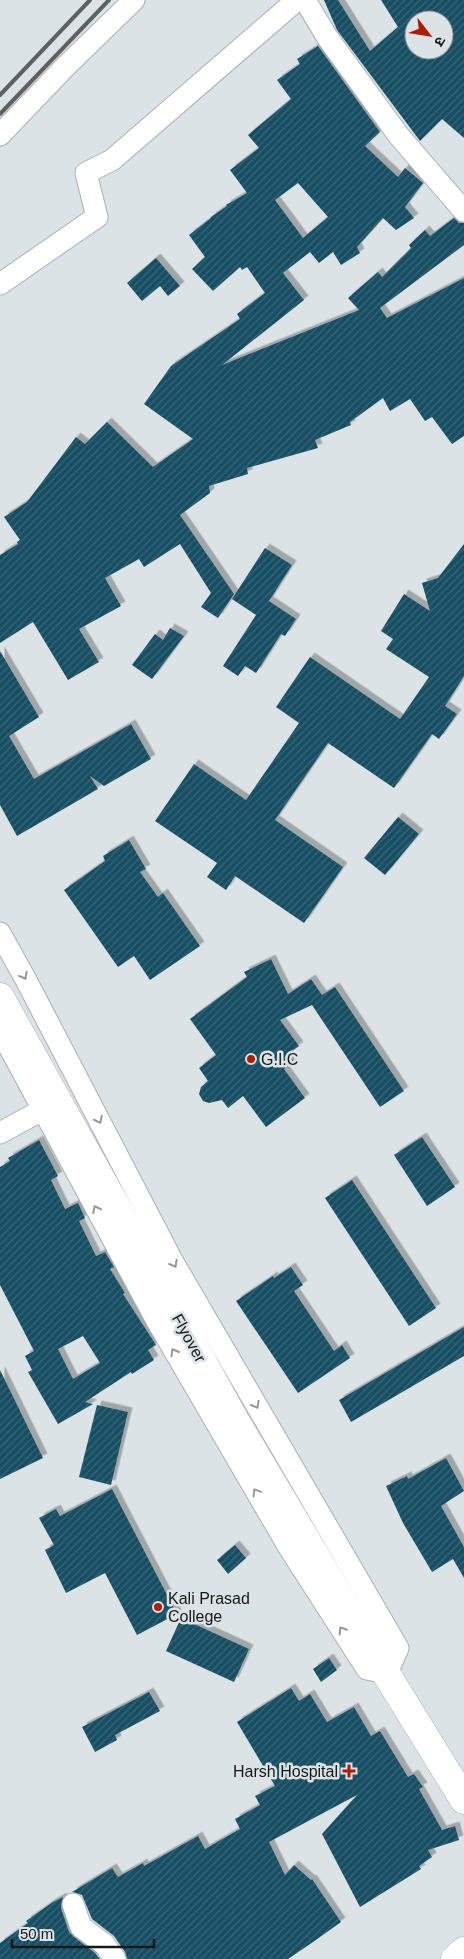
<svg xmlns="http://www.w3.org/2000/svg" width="464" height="1959" font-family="Helvetica,'Noto Sans Devanagari',sans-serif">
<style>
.building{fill:url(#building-hatch);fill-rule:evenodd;filter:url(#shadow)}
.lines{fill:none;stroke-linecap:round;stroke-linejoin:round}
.minor-casing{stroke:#a9b0b3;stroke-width:23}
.secondary-casing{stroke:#a9b0b3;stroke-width:29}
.primary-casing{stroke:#a9b0b3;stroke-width:29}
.minor{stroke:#fff;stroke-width:21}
.secondary{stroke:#fff;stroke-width:28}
.primary{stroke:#fff;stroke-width:28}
.rail{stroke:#5d6163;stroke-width:4}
.oneway{stroke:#969898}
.poi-dot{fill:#ad1e04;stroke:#dce3e6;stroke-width:2}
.labels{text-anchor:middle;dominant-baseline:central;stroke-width:5;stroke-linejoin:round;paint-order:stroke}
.poi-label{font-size:16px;fill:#16191a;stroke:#dce3e6;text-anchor:start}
.street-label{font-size:16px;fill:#16191a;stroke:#dce3e6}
</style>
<defs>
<pattern id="building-hatch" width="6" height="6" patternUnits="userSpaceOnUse" patternTransform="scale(1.25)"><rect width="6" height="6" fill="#194f64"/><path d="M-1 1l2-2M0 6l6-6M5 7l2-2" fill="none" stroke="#396475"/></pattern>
<filter id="shadow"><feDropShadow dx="4.5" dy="-4.5" stdDeviation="0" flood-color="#0004"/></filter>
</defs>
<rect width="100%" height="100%" fill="#dce3e6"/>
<path class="building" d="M324,0H338L370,51L398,27L381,0H464V138L442,119L420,141L337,30ZM414,20H444V50H414Z
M318,46L380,132L365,146L398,177L405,168L423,183L405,207L414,218L396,230L383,218L357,247L360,253L341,265L333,252L319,263L310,252L283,273L304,300L222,365L359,310L348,298L378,272L382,277L411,248L409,245L425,230L430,236L454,218L459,223H464V245L380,308L387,318L464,278V436L452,444L432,417L425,421L410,399L390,411L383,398L350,422L351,425L315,440L318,448L247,468L248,474L209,486L210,493L180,515L234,594L218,618L201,607L211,593L180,544L144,567L139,559L105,578L121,606L79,629L99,662L68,680L33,622L0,643V555L18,544L17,542L20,540L4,517L27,502L76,437L85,444L107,422L153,467L193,439L144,404L171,366L240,319L237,314L265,293L247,267L242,270L240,267L213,291L192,269L205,257L189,235L211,218V217L227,206L226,205L247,193L230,170L259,148L248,135L291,99L277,80L300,64L297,59ZM298,183L328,217L303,238L275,200Z
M156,258L180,286L168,296L160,286L142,301L127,283Z
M464,544V676L445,706L457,714L439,739L432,734L394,788L328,743L275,820L343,867L304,923L235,876L226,890L207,877L217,863L155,821L194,764L246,800L299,723L276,707L310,657L400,719L429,677L386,649L393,639L381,631L404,594L430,611L422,583L438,578Z
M265,548L292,565L269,601L296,619L285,636L281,634L256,673L245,666L238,676L223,666L256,615L232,599Z
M170,628L184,636L152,679L132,665L155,634L163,640Z
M0,651L39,717L9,736L34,779L131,724L151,759L104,786L90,776L98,789L17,836L0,805Z
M398,817L419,834L385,875L364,858Z
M129,840L146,869L140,872L158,897L163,893L200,946L150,980L134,956L118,967L64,890L105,861L103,856Z
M271,959L288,994L311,979L322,995L335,987L404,1091L380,1107L312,1005L280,1020L299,1046L288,1054L294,1062L284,1069L305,1098L266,1127L243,1096L228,1108L222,1100L209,1103L203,1101L199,1094L201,1087L208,1081L199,1068L216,1055L190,1019L247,977L244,972Z
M422,1137L455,1187L427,1206L394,1155Z
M39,1140L58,1176L51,1180L65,1209L78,1203L85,1218L79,1221L96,1256L105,1252L114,1267L110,1269L125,1293L123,1294L156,1345L148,1350L154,1360L132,1374L131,1372L85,1402L93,1404L58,1424L28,1372L32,1370L25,1356L34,1351L0,1285V1167L10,1161L8,1158ZM83,1336L100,1363L73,1379L58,1349Z
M352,1180L436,1308L409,1326L325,1198Z
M291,1267L303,1285L294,1291L334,1351L342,1345L350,1358L298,1393L236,1301L273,1276L274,1278Z
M464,1327V1356L351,1422L339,1400Z
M0,1370L43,1458L0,1479Z
M97,1405L128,1412L111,1485L79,1477Z
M446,1458L464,1491L441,1506L464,1547V1578L453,1559L432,1572L403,1523L386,1486L407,1476L408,1479Z
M112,1489L177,1614L137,1635L105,1573L66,1593L45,1550L54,1545L39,1518L56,1509L60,1516Z
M235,1545L246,1558L228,1574L217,1560Z
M181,1618L249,1649L234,1682L166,1651Z
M329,1658L337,1670L321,1682L313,1669Z
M291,1688L299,1701L310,1694L327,1722L354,1707L371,1736L380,1731L408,1777L414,1774L423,1787L419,1789L442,1830L455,1826L459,1840L428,1850L432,1857L419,1866L421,1869L360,1907L322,1834L357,1795L269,1842L285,1875L294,1865L311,1880L312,1879L341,1922L313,1942L288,1959H127L125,1952L114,1936L92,1919L82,1895L72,1892L112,1868L118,1877L143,1863L144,1866L198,1836L205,1849L240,1829L235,1819L260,1805L255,1796L275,1786L237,1722Z
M149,1692L160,1711L115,1735L117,1740L95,1752L82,1727Z
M63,1897L61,1908L69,1932L74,1937L95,1953L100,1959H0V1943L28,1923L26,1921L53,1902Z"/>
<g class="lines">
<g class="minor-casing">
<path id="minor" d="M305,0L327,37L399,136L464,211
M0,135L65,67L134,0
M0,284L97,217L86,173L112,160L297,0
M0,933L26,980L173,1262L398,1648L387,1673L367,1669L288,1546L157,1321L0,1030
M0,1133L44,1109
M73,1904L81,1927L104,1944L115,1959"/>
</g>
<g class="secondary-casing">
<path id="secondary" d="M455,1959L464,1951"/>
</g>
<g class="primary-casing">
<path id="primary" d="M0,997L236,1422L374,1654L464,1800"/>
</g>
<use href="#minor" class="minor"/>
<use href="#secondary" class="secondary"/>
<use href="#primary" class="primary"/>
<path class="rail" d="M0,95L90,0
M0,114L109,0"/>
</g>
<defs><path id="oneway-chevron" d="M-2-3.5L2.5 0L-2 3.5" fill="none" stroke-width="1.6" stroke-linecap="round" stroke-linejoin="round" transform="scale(1.25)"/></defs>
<g class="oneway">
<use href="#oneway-chevron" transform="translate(24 976) rotate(61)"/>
<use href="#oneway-chevron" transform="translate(99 1120) rotate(63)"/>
<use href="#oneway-chevron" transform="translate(96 1209) rotate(-117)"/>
<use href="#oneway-chevron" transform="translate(174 1264) rotate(61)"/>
<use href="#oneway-chevron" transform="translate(174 1352) rotate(-120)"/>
<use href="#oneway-chevron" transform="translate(256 1405) rotate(60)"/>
<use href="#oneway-chevron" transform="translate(256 1492) rotate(-121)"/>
<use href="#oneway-chevron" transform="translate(342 1630) rotate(-123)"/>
</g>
<g class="poi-dot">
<circle cx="251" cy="1059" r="5"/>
<circle cx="158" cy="1607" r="5"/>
<path d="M346.5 1763.5h5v5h5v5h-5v5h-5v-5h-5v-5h5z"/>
</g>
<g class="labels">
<g class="poi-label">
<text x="261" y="1059">G.I.C</text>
<text x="168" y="1598">Kali Prasad<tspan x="168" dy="18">College</tspan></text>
<text x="338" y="1771" text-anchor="end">Harsh Hospital</text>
</g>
<g class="street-label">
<text transform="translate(189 1338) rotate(61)">Flyover</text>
</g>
</g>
<g transform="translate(429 35) rotate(121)"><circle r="24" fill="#dce3e6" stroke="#8d9294"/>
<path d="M0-4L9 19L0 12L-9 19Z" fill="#ad1e04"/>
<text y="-8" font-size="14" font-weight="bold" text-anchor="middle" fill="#16191a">उ</text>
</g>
<path d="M12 1939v8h142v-8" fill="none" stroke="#16191a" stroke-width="2.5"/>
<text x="20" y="1939" font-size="15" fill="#16191a" stroke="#dce3e6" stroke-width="4" paint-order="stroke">50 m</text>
</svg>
